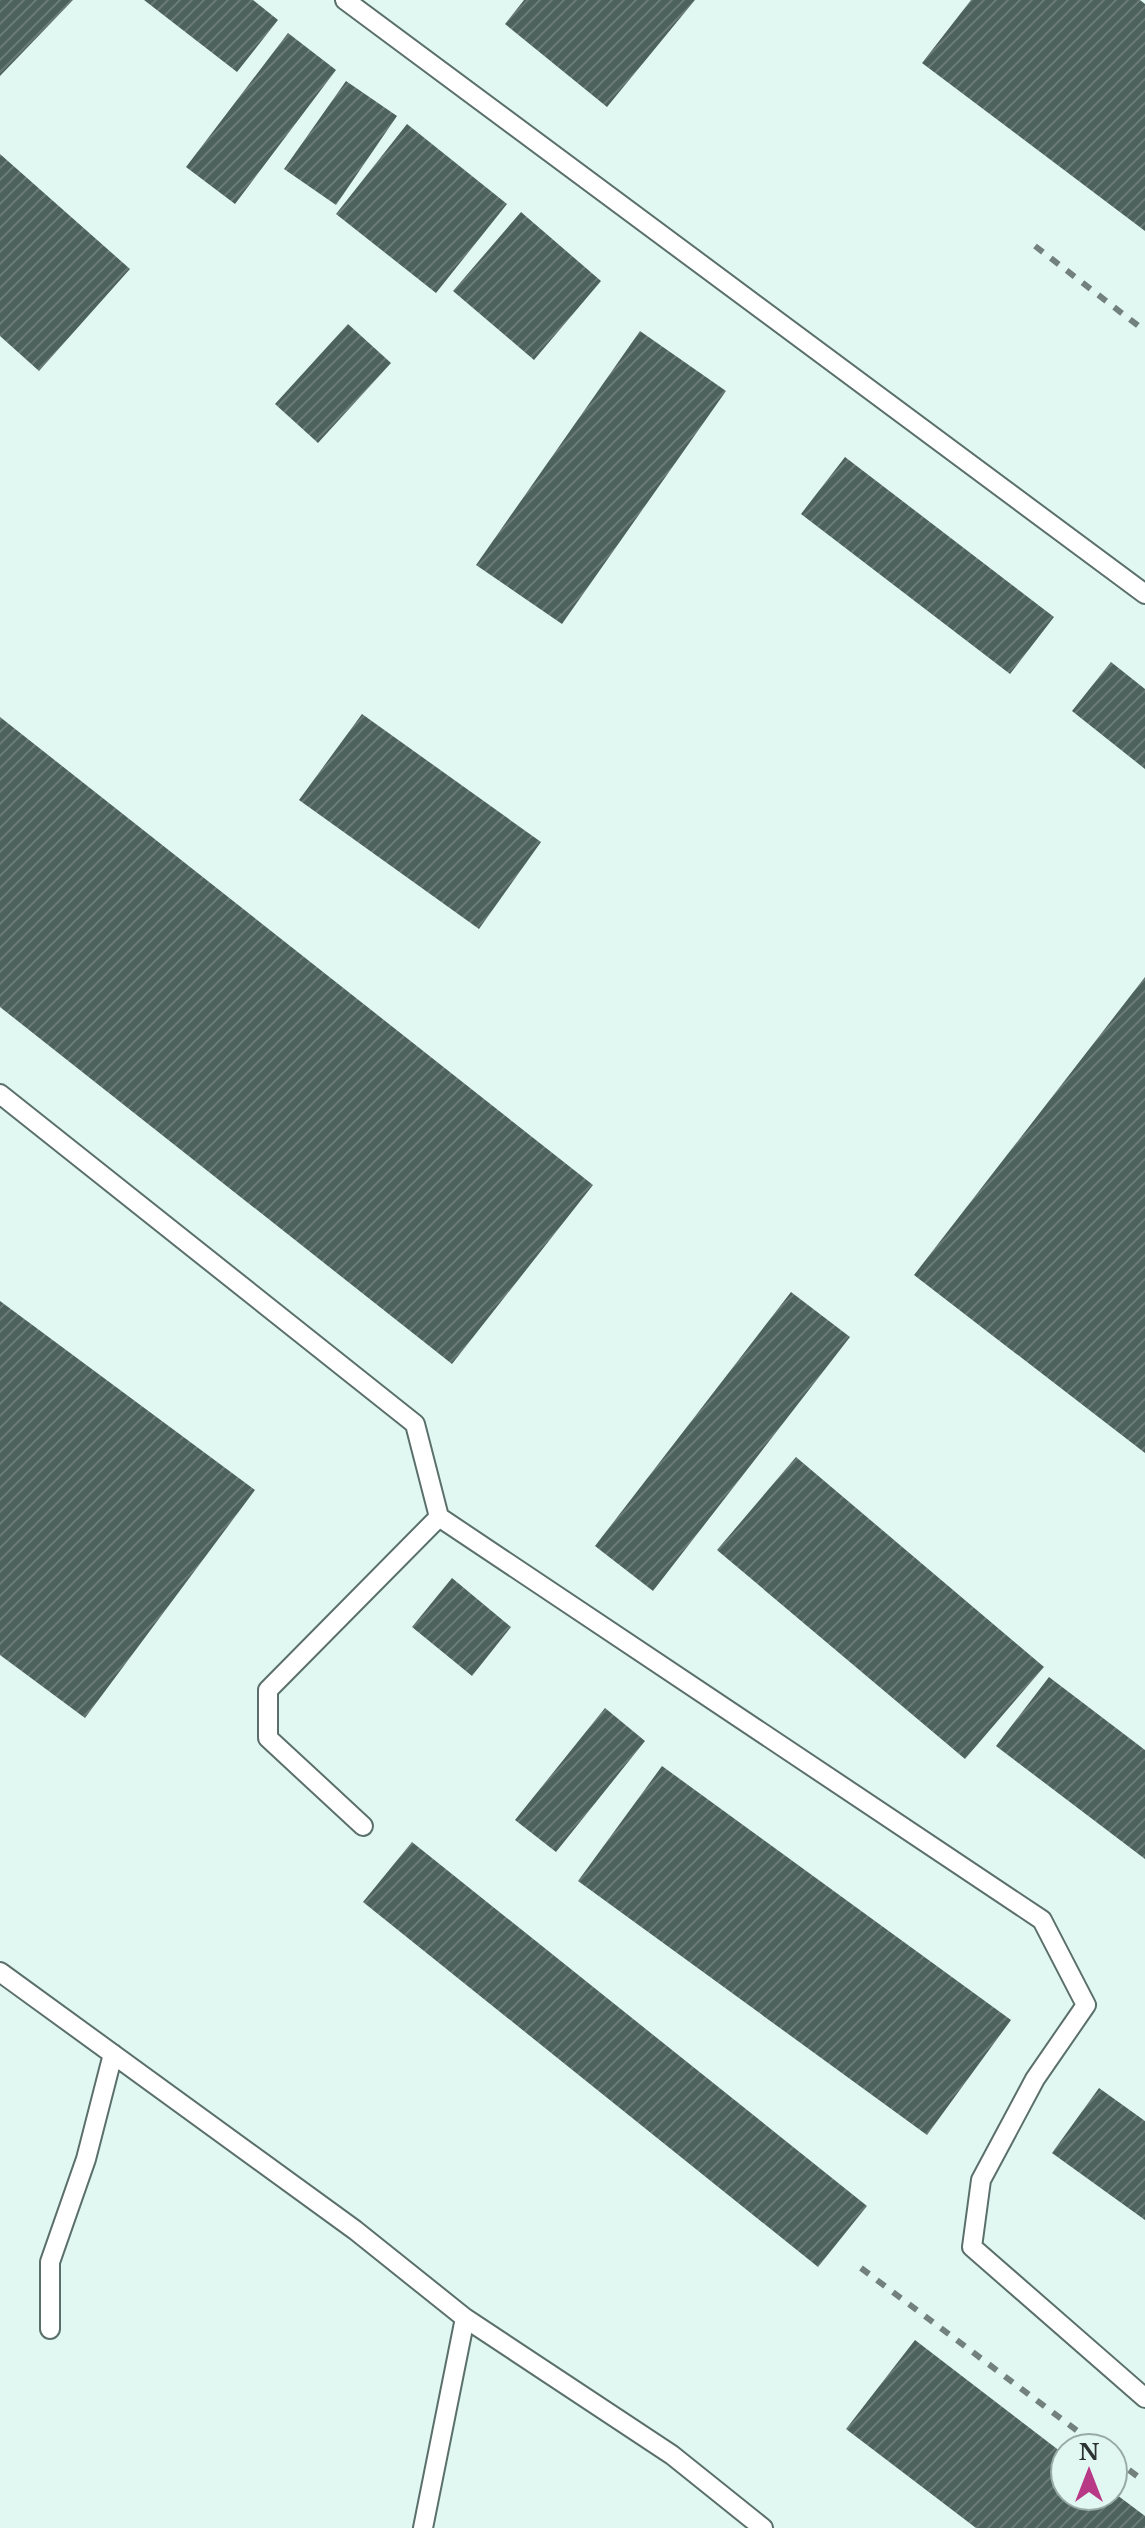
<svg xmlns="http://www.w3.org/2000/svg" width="1145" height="2528" font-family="'Libre Baskerville',serif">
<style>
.building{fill:url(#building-hatch)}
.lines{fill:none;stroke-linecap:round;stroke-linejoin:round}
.service-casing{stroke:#5b706b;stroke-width:22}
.service{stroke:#fff;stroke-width:18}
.rail{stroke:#73817d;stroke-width:6;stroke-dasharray:10 10;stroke-linecap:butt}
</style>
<defs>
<pattern id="building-hatch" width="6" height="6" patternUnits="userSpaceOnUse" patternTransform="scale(2)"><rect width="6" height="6" fill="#4e625d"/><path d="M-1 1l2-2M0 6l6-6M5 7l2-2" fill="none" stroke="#6a7a76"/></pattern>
</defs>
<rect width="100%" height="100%" fill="#e1f8f2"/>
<path class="building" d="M0,0H73L0,76Z
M144,0H253L278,20L237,72Z
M524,0H695L607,107L505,24Z
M971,0H1140L1145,4V231L922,63Z
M288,33L336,70L235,204L186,167Z
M346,81L397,116L336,205L284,169Z
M407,124L507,204L436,293L336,214Z
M0,154L130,269L39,371L0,336Z
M521,212L601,281L534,360L453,291Z
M348,324L391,363L318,443L275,404Z
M640,331L726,391L562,624L476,565Z
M845,457L1054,617L1010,674L801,514Z
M1111,662L1145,689V769L1072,711Z
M362,714L541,842L479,929L299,800Z
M0,717L593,1185L452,1364L0,1007Z
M1145,977V1453L914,1275Z
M791,1292L850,1337L653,1591L595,1546Z
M0,1301L255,1490L85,1718L0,1655Z
M796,1457L1044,1667L965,1759L717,1550Z
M452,1578L511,1627L472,1676L412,1627Z
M1049,1677L1145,1750V1859L996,1746Z
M605,1708L645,1741L556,1852L515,1820Z
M662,1766L1011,2020L927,2135L578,1881Z
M412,1842L867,2206L818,2267L363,1902Z
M1099,2088L1145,2121V2220L1052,2153Z
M915,2340L1065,2455V2496H1113V2492L1145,2516V2528H976L846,2429Z"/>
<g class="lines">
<g class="service-casing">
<path id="service" d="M345,0L1145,594
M0,1094L415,1424L439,1517L1042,1920L1086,2005L1035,2079L981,2180L972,2247L1145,2398
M363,1826L268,1738V1690L439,1517
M0,1972L355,2230L465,2318L672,2455L763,2528
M50,2329V2262L86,2159L113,2054
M423,2528L465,2318"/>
</g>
<use href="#service" class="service"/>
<path class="rail" d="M1035,246L1145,331
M861,2268L1100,2448
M1113,2458L1145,2482"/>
</g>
<g transform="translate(1089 2472)"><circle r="38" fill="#e1f8f2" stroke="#98aaa5" stroke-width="2"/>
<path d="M0-6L14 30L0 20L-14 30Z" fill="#b83986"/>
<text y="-12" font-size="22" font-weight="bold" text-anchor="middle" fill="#2b3432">N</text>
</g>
</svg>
